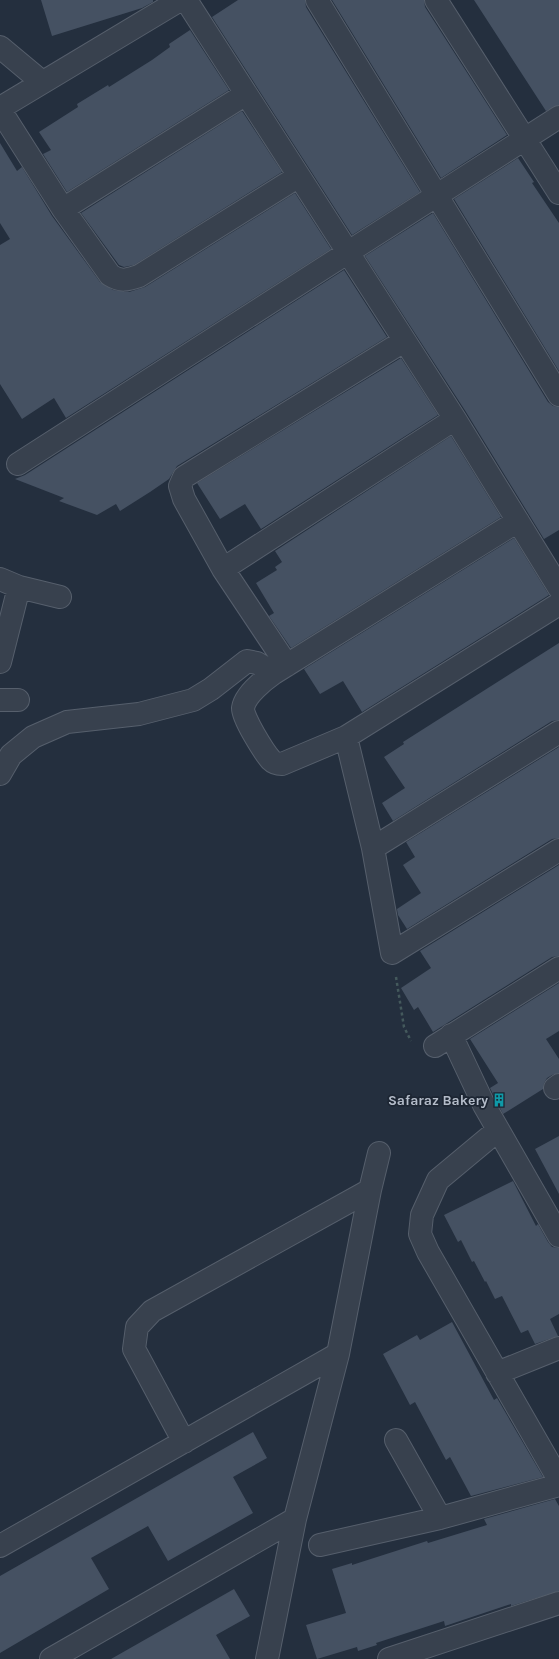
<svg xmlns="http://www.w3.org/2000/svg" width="559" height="1659" font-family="Karla,sans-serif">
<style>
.building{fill:#455162}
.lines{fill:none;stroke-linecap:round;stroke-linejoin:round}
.minor-casing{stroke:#565f6c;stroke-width:24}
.path{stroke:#44595c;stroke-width:2.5;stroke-dasharray:3 3;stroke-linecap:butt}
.minor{stroke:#38414e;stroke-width:22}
.labels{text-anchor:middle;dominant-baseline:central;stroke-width:3.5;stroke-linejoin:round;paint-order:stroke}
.poi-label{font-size:14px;font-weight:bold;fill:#b4bcc9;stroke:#1d2633;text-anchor:end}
</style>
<rect width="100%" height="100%" fill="#242f3e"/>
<path class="building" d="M41,0H153V2L142,8L52,36Z
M238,0H305L306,7L420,192L352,235L212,17Z
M332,0H424L425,7L507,135L441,178Z
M474,0H559V105L546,111Z
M190,30L229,90L67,192L43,154L51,150L39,132L78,107L77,104L108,85L109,87L152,60L170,47L169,44Z
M242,111L282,172L134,265L124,267L119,265L81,213Z
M0,143L17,171L22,167L52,216L100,282L113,290L129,292L145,287L295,193L331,249L66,418L54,398L22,419L0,384V245L10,239L0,223Z
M518,158L534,182L532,183L559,223V371L454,199Z
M433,213L548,402L553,406L559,407V530L544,539L466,412L365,256Z
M344,270L387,337L177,466L169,479L150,492L120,511L116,504L97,515L59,501L64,498L15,479L25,475Z
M401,358L438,415L261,529L245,504L220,519L197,483Z
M451,436L501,517L291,648L269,616L274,613L256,583L277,570L275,567L282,562L275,551Z
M514,538L549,595L362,712L343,681L320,694L304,669Z
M559,643V720L552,721L393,821L382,803L405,788L384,757L404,744L403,742Z
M559,747V838L552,839L407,929L398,915L397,909L421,893L403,865L415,857L406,842Z
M559,865V956L552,957L433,1032L418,1007L414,1010L401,988L431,968L420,951Z
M559,983V1031L546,1039L559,1059V1073L552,1075L547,1078L544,1083L543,1089L503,1114L490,1088L498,1083L470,1039Z
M559,1136V1194L535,1149Z
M513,1181L536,1226L538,1224L548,1242L552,1247L559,1248V1314L550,1319L558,1336L535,1344L528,1330L521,1333L502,1296L495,1299L486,1281L485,1282L474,1261L472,1262L461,1240L458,1242L444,1215Z
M452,1322L494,1400L497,1398L543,1477L471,1496L450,1457L446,1460L415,1402L410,1405L383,1354L417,1335L420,1340Z
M253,1432L267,1458L233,1477L253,1513L168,1561L148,1526L91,1558L109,1589L0,1653V1576Z
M555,1499L559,1506V1591L511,1606V1604L445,1626L444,1621L376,1643L377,1645L358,1651L357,1647L317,1659L306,1625L346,1613L332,1569L352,1563V1565L427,1541L428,1543L487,1525L484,1519Z
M234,1589L250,1616L216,1635L230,1659H111Z"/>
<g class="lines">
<g class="minor-casing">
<path id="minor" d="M186,0L455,419L559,588
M317,0L559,395
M436,0L559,193
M0,47L42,82
M0,108L180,0
M0,110L63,209L110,275C121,282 127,280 139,276L299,176
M63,209L246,94
M18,464L559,117
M518,521L274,673C264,680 245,695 243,708C242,717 264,752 271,760C274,763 277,764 282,764L346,737L559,604
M223,569L455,419
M0,579L19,587L60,597
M0,662L19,587
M287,665L223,569L184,499L180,486L184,477L404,341
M0,700H18
M346,737L373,848L392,953L559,850
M0,774L11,755L33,737L67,722L139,714L193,700L211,689L247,661L257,663L274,673
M373,848L559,732
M451,1035L484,1105L559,1236
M435,1046L559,968
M555,1088L559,1085
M498,1130L438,1180L422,1215L420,1234L428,1252L559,1480
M497,1373L559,1348
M396,1440L440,1518
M184,1442L134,1349L137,1327L152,1311L370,1190
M320,1545L440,1518L559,1485
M0,1546L338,1354
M51,1659L295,1519
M267,1659L295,1519L338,1354L370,1190L379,1153
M389,1659L559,1603"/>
</g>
<path class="path" d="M396,977L404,1027L411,1041"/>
<use href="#minor" class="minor"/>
</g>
<defs>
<g id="building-bare" transform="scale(1.08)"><path d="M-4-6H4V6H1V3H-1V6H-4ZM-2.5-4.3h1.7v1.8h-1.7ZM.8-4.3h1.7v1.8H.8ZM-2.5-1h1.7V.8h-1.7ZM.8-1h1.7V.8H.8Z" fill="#0f9aa8" stroke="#1d2633" stroke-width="2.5" paint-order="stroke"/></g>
</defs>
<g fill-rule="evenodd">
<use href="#building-bare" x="499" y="1100"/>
</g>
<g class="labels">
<g class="poi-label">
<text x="488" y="1100">Safaraz Bakery</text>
</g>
</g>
</svg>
